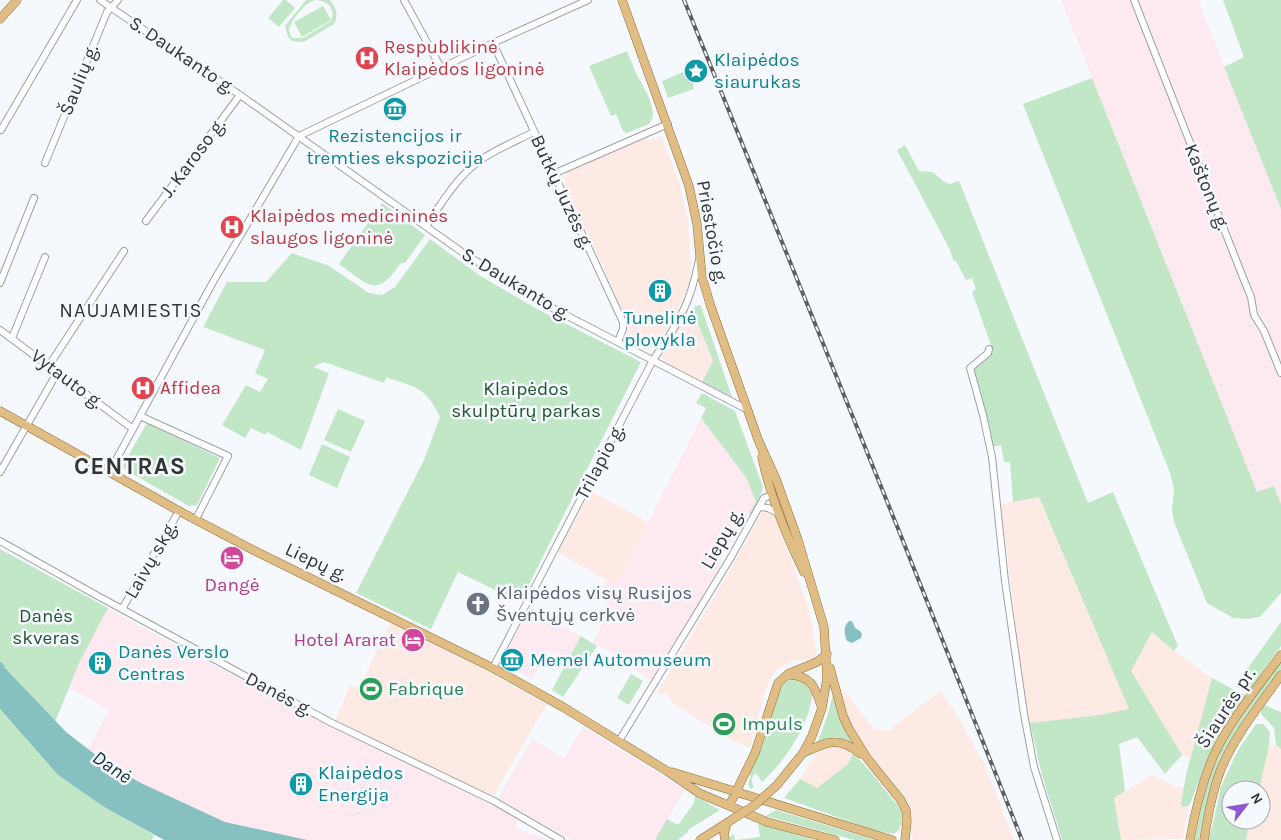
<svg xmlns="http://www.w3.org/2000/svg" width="1281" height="840" font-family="Karla,sans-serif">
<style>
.commercial{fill:#feeae4}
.industrial{fill:#fde9f0}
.green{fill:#c2e7c7;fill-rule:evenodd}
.water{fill:#87c0c1}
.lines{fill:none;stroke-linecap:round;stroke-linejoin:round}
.minor-casing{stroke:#9da1a6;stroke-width:8}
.major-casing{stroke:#947034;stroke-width:9}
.minor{stroke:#fff;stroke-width:6}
.major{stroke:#dfbd85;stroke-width:8}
.rail-casing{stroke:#5c5e60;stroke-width:4}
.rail{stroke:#f5f9fe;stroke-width:2;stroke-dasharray:5.5;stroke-linecap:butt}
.major-bridge-casing{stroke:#947034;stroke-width:9;stroke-linecap:butt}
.major-bridge{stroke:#dfbd85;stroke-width:8}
.labels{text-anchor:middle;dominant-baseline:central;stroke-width:5;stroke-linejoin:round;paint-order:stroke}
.health-label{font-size:19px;fill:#be3a42;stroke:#f5f9fe;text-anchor:start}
.street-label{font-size:19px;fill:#323435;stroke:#f5f9fe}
.culture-label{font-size:19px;fill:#0d838f;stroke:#f5f9fe;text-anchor:start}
.park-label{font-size:19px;fill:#20572e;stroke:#f5f9fe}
.hotel-label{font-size:19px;fill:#b23c85;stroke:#f5f9fe}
.worship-label{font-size:19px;fill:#5b616d;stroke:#f5f9fe;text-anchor:start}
.leisure-label{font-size:19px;fill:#27864d;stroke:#f5f9fe;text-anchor:start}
.neighbourhood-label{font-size:20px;letter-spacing:1px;fill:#323435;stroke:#f5f9fe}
.water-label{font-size:20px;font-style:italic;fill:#153233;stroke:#f5f9fe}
.district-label{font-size:24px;font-weight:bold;letter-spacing:1px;fill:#323435;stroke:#f5f9fe}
</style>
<rect width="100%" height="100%" fill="#f5f9fe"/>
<path class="commercial" d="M661,136L662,137L679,182L688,219L691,266L690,282L673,321L656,345L649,349L645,350L636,346L629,338L623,311L565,184L564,178L569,170L644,138L650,140Z
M694,307L695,316L713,361L702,382L665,364L662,358V355L670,341Z
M591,491L648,522L616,586L557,552Z
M1039,497L1090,617L1130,710L1100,715L1030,723L1024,697L1001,504Z
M769,511L775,516L807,604L812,622L816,654L815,660L812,661L808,659L794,661L779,668L771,677L765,692L750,748L732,740L676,706L666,694L657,693L733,565L760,516L764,512Z
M391,622L474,664L547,704L495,793L491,796L335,721L350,685L358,688L360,686Z
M1152,632L1174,651L1212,678L1191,760L1182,755L1130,672Z
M844,690L874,729L888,731L940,691L956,713L984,763L1014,840H913L911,834L912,814L910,805L853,731L844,708Z
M836,745L853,753L848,764L817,788L800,779L815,755L822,749Z
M1276,745L1281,749V840H1246L1250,820H1261V790H1256L1257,785L1260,786L1269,746Z
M1153,775L1176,787H1184L1181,805L1184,807L1189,806L1183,839L1121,840L1114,797Z"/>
<path class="industrial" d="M1061,0H1198L1281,209V504L1274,486L1257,493Z
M701,418L746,477L756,502L723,554L718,572L652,681L615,657L616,655L593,643L609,607L601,596L607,581L616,585Z
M108,608L187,652L518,818L516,829L548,840H307L225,822L143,784L110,766L88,749L109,710L69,688L80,661Z
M530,609L581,636L569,660L548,650L532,680L507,665L505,659L512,641Z
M583,727L685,790L655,840H572L499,799V796L532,739L564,758Z"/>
<path class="green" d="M283,0H286L295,8L279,27L268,18Z
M306,0H330C336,7 339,16 334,24L304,42L292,41L288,37L285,26ZM316,0C328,1 336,9 331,21L303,38H292L289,31C290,21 305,2 316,0Z
M1223,0H1281V209L1224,67L1244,57Z
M323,6L331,20L302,37L294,22Z
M627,51C630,58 633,66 636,73C642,85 661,112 649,124L627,133L623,131L616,114L611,116L589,66Z
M690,69L694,89L668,98L662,81Z
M1092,78L1257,492L1274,486L1281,504V593L1260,617L1247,619L1233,618L1207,603L1174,522L1172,510L1174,489L1170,473L1023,104Z
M905,145L919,171L933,172L943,181L950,184L959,181L1088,503L1113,492L1178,646L1174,651L1152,632L1131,671L1182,755L1165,774L1137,737L1119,744L1125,791L1114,798L1121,840H1062L1042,775L1030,723L1100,715L1129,709L1039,497L1013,502L1010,462H1004L1001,445L991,447L973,370L974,367L992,348L972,292L976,289L972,278L966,280L956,261H954L948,246L897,150Z
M382,203L425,235L405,263H401C376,300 368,284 339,264Z
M430,239L479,275L537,309L641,362L520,602L458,572L431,629L356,593L424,460L440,417C425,386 416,388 386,377L384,383L324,362L313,367L329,373L301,450L267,432L265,435L251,428L245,438L222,425L246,385L260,392L268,379L255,373L265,350L203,327L227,282H266L292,253L329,266L369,293L382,295L395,287Z
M700,305L701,306L732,397L702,382L713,361L695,316L694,307Z
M702,393L735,411L763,487L757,506L752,516L749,513L756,502L746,477L701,418L706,408L696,403Z
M338,409L365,421L351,452L324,440Z
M147,423L220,458L197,505L189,506L124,469L123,465Z
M322,444L350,457L337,488L309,475Z
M0,549L108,608L80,661L55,722L4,668V665L0,661Z
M1281,622V646L1248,693L1235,686Z
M581,636L597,646L563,697L552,690Z
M1281,661V669C1260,697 1236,726 1221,758C1209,785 1205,812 1199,840H1195C1200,813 1205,787 1215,761C1229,727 1259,691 1281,661Z
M631,674L643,681L629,705L617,698Z
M793,678L807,683L806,684L812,694C811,723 783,764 762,782L756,773C751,776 751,782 754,787L751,789C747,784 748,782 751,776L749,775L762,747L780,689L785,682Z
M1212,678L1246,696L1216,740L1189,806L1183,807L1181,804L1186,775Z
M834,691L851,740V741L836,737L818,741L827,717Z
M1264,705L1281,712V749L1276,745L1274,728L1261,714L1262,709Z
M0,709L58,775L104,807L154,835L152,840H0Z
M1256,724H1263L1270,732L1269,746L1260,786L1257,785L1256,790H1231V820H1250L1246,840H1207L1212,828L1221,787L1228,771L1238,750Z
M853,753L869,770L901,810L902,825H900L899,830L894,834L876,831L784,798L800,779L817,788L848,764Z
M695,796L720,810L688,830V832L678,840H655L667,819L678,825L694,803Z
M776,810L875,840H854L766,816Z
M758,823L814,840H729V839L730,836L734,834L735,840L760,837Z"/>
<path class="water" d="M849,621H852L855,628L860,631L862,634L861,638L852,643L847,641C844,634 843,626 849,621Z
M0,661L4,665L5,668L66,732L110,766L143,784L225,822L307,840H164L104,807L58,775L0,709Z"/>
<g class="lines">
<g class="minor-casing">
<path id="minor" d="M100,0L240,95L462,252L535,299L748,410
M404,0L441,68
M1134,0L1244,280L1251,297L1254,315L1264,331L1281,373
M493,43L623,322V329L618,342
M1,130L77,0
M45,163L107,12L118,0
M553,174L668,124
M146,221L240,95
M426,226C442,203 456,178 479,161C496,149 516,141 534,132
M0,283L34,198
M0,330L133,429
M12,338L45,257
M989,349L988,353L970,368L983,415L992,457L1005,581L1024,714L1034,767L1057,840
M48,367L124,251
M140,416L228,456L196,519
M110,471L213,282L299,136L493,43L588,0
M0,472L57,373
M759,507L768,508L778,513
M0,541L96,595L330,722L494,801L561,840
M122,609L179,511
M493,668L653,360C678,324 690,305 699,260
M619,741L730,559L764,498L772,495"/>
</g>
<g class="major-casing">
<path id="major" d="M622,0L689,186L697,224L702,277L711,307L759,442L776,479L798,540L824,627L827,678L822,708L812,736L803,753L777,785
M0,19L17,0
M0,411L179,511L257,552L493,668L563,707L667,771L699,793L767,822L835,840
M762,457C770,497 786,535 804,572
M830,668L843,716L849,729L867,758L900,799L906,810L907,821L905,840
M790,675C813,676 815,689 822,708
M803,753C826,742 839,735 861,754
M672,772L892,840
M729,806L755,753L778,683L788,674L817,662L827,654
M700,840L736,817
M725,840L724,834L727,823
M1190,840C1195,811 1202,782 1214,755C1230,720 1259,686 1281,655
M1204,840C1208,816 1212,792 1221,769C1235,735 1260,705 1281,675"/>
</g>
<use href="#minor" class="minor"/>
<use href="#major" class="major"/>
<g class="rail-casing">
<path id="rail" d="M684,0L899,531L1022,840"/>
</g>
<use href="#rail" class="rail"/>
<g class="major-bridge-casing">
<path id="major-bridge" d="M736,817L755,805L777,785"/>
</g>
<use href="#major-bridge" class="major-bridge"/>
</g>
<defs>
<g id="hospital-disc" transform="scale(1.25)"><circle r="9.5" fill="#e0444e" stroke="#f5f9fe"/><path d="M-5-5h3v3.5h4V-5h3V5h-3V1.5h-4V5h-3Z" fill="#fff"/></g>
<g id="sight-disc" transform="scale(1.25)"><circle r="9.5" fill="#0f9aa8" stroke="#f5f9fe"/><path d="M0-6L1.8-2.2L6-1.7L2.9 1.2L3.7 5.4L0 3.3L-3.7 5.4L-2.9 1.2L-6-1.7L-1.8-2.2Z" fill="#fff"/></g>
<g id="museum-disc" transform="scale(1.25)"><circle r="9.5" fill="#0f9aa8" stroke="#f5f9fe"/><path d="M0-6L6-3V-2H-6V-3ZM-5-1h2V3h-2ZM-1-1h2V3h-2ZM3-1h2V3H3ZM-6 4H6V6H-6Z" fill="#fff"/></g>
<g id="building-disc" transform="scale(1.25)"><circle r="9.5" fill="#0f9aa8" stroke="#f5f9fe"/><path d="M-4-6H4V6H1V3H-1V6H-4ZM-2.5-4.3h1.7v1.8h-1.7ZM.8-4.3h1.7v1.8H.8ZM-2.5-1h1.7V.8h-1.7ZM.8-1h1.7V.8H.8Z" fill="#fff"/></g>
<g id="hotel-disc" transform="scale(1.25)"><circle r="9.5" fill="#d1479c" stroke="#f5f9fe"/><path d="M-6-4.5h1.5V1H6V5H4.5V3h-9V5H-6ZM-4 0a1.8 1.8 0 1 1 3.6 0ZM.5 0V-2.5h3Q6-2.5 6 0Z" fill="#fff"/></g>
<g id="church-disc" transform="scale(1.25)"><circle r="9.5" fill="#6b7280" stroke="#f5f9fe"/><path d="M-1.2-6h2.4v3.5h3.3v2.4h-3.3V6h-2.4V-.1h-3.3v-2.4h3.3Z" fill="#fff"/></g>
<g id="stadium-disc" transform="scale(1.25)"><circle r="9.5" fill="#2e9e5b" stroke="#f5f9fe"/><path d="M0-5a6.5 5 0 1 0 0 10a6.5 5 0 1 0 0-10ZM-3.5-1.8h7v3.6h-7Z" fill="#fff"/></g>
</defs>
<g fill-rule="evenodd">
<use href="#hospital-disc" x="367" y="58"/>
<use href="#sight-disc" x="696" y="71"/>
<use href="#museum-disc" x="395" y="109"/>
<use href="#hospital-disc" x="232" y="227"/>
<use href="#building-disc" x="660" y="291"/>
<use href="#hospital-disc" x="143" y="388"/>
<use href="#hotel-disc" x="232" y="558"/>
<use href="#church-disc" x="478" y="604"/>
<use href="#hotel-disc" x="413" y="640"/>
<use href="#museum-disc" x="512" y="660"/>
<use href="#building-disc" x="100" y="663"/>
<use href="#stadium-disc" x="371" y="689"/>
<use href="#stadium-disc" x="724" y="724"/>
<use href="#building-disc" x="301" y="784"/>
</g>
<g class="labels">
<g class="health-label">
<text x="384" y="47">Respublikinė<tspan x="384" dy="22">Klaipėdos ligoninė</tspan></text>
<text x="250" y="216">Klaipėdos medicininės<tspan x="250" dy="22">slaugos ligoninė</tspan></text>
<text x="160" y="388">Affidea</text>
</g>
<g class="street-label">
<text transform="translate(182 55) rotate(34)">S. Daukanto g.</text>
<text transform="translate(79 80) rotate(-68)">Šaulių g.</text>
<text transform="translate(193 158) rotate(-53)">J. Karoso g.</text>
<text transform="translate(1207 187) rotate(68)">Kaštonų g.</text>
<text transform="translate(562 192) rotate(65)">Butkų Juzės g.</text>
<text transform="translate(712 232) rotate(80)">Priestočio g.</text>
<text transform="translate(516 284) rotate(31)">S. Daukanto g.</text>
<text transform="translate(67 379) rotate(37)">Vytauto g.</text>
<text transform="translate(600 462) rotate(-62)">Trilapio g.</text>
<text transform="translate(722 539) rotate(-60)">Liepų g.</text>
<text transform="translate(151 560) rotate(-60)">Laivų skg.</text>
<text transform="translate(316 562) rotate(25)">Liepų g.</text>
<text transform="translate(279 694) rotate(28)">Danės g.</text>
<text transform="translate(1226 708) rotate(-57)">Šiaurės pr.</text>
</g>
<g class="culture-label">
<text x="714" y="60">Klaipėdos<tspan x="714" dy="22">siaurukas</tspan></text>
<text x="395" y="136" text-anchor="middle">Rezistencijos ir<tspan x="395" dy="22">tremties ekspozicija</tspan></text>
<text x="660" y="318" text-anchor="middle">Tunelinė<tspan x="660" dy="22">plovykla</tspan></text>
<text x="118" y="652">Danės Verslo<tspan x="118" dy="22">Centras</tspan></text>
<text x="530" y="660">Memel Automuseum</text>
<text x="318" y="773">Klaipėdos<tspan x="318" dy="22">Energija</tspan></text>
</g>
<g class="park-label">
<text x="526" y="389">Klaipėdos<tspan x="526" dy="22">skulptūrų parkas</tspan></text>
<text x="46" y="616">Danės<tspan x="46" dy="22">skveras</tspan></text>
</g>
<g class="hotel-label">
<text x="232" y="585">Dangė</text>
<text x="396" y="640" text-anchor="end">Hotel Ararat</text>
</g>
<g class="worship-label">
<text x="496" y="593">Klaipėdos visų Rusijos<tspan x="496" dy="22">Šventųjų cerkvė</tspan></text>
</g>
<g class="leisure-label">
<text x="388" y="689">Fabrique</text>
<text x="742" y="724">Impuls</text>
</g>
<g class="neighbourhood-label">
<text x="131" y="310">NAUJAMIESTIS</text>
</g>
<g class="water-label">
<text transform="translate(112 767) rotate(34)">Danė</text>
</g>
<g class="district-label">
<text x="130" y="466">CENTRAS</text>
</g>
</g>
<g transform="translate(1246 805) rotate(59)"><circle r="24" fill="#f5f9fe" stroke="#a7aaae"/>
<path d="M0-4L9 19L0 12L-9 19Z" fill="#8f58d0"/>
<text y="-8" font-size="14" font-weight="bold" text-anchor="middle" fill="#323435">N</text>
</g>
</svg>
